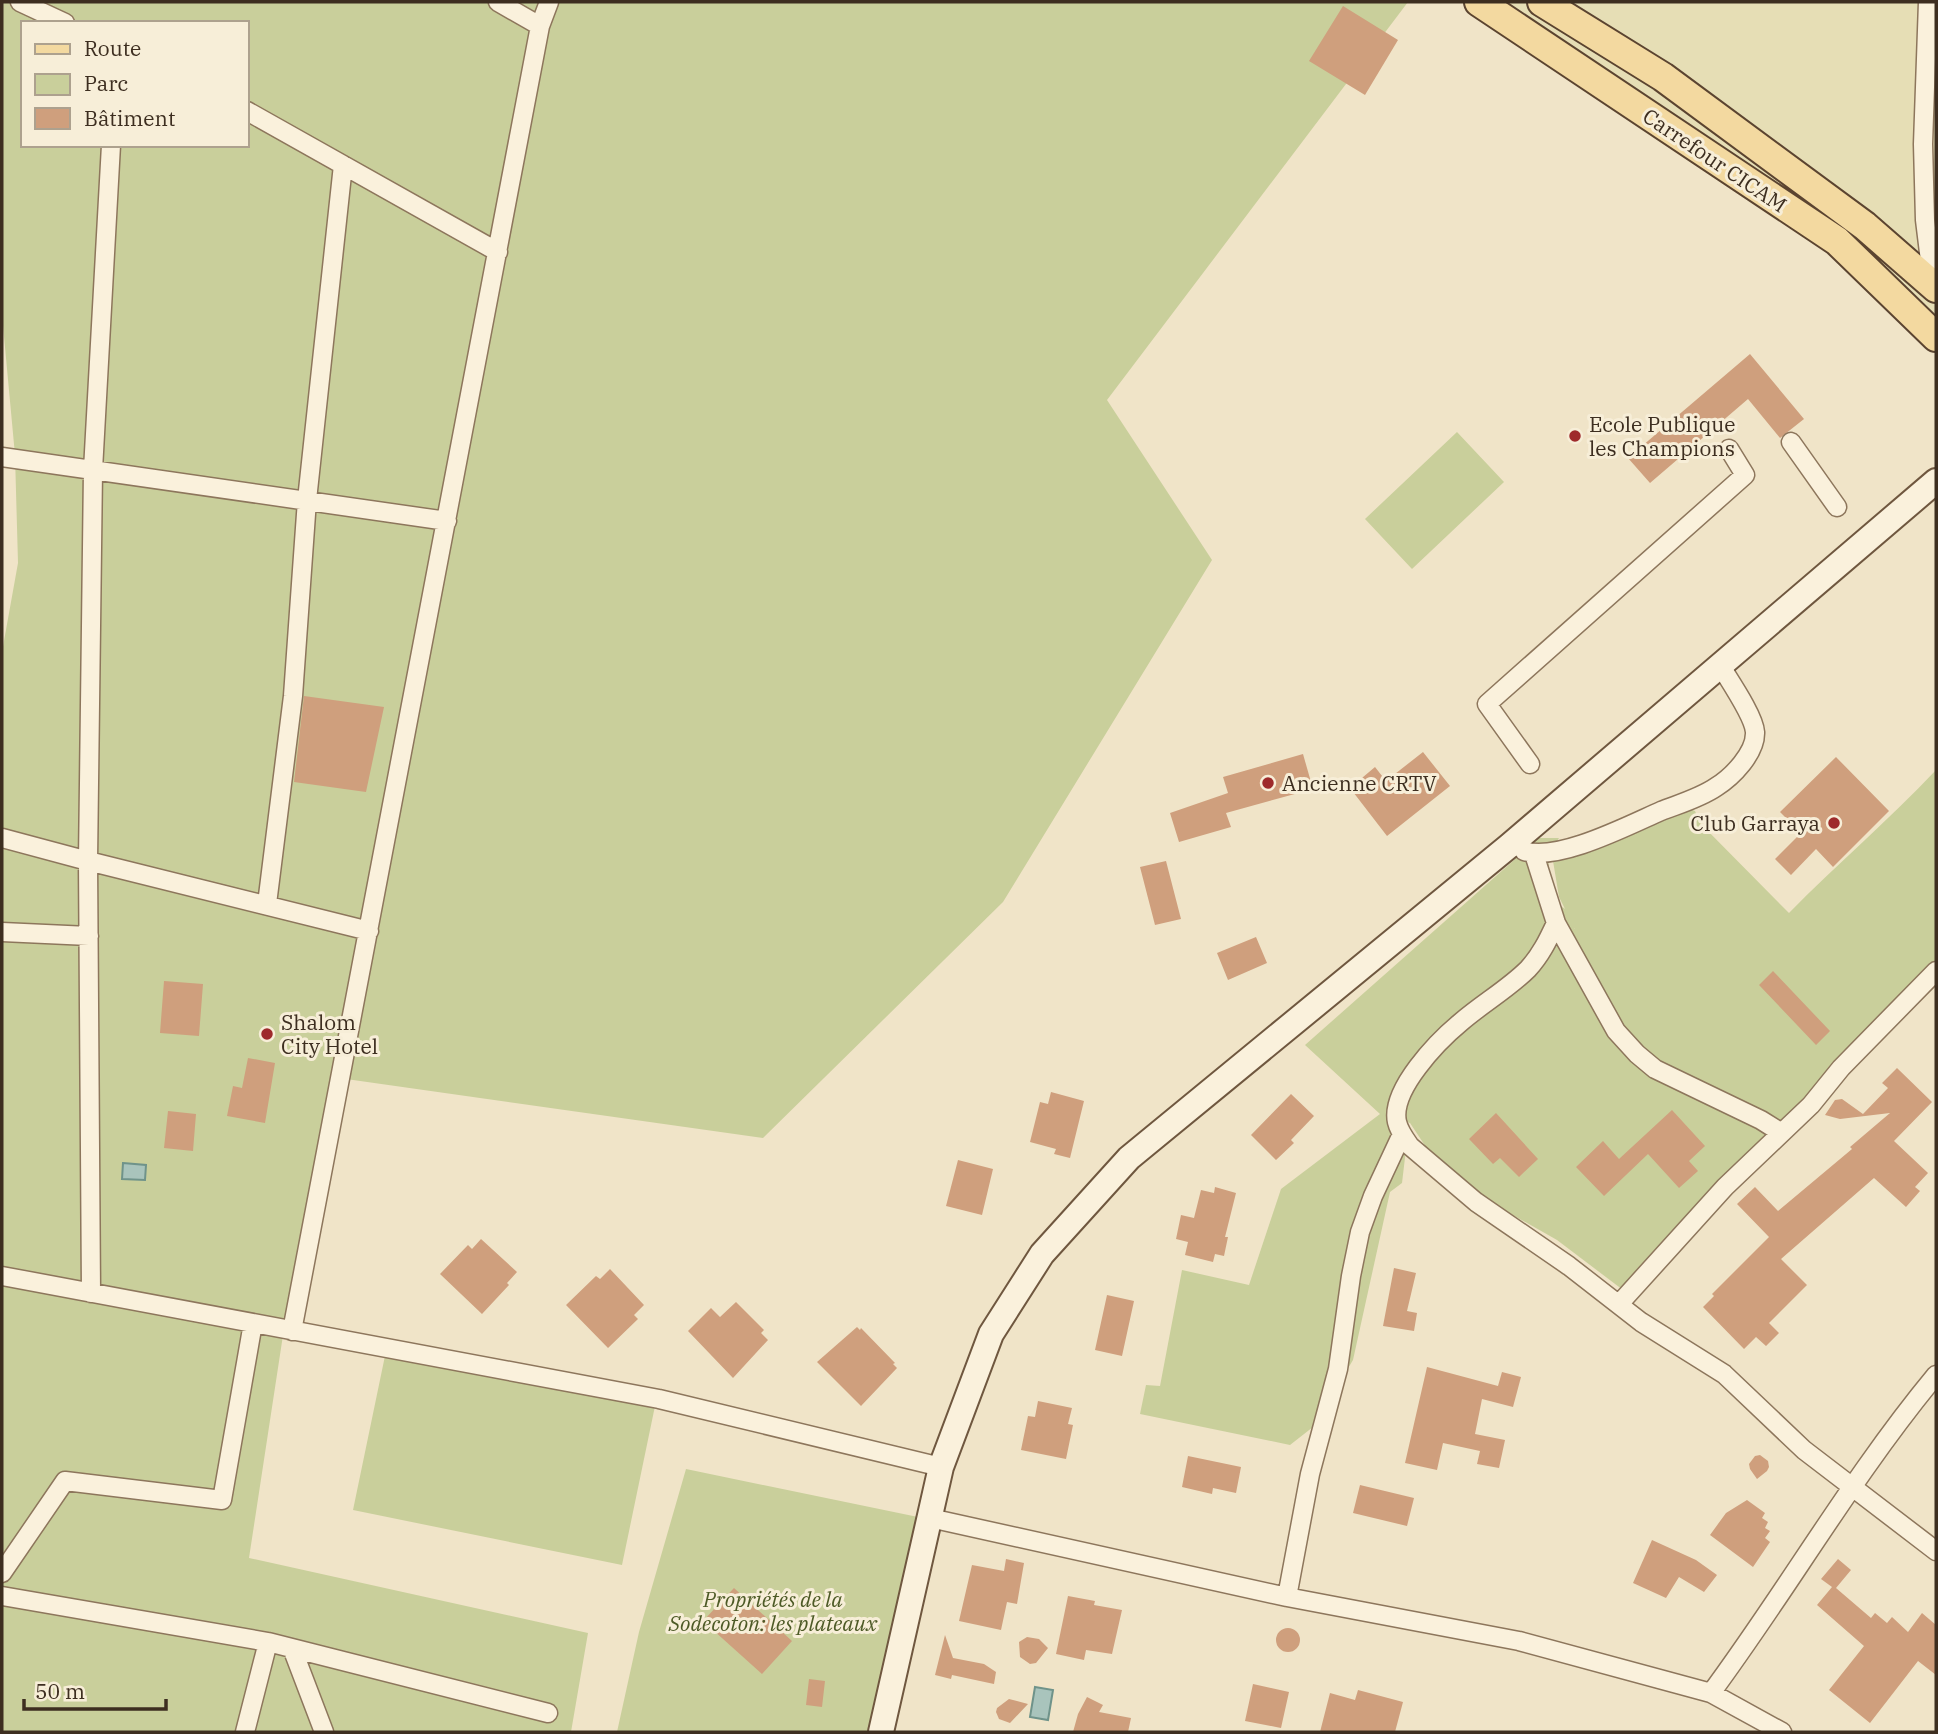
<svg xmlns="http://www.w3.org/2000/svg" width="1938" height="1734" font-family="'IBM Plex Serif',serif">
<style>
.farmland{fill:#e6deb5}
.green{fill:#c9cf9b;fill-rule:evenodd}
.water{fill:#a9c4bc;stroke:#6f938a;stroke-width:2}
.building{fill:#cf9f7d}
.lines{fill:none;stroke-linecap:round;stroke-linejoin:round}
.street-casing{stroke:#8d765c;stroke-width:21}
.secondary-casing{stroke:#6f573f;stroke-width:28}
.primary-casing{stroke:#5b4430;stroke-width:32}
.street{stroke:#faf1dc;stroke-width:18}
.secondary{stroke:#faf1dc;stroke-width:24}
.primary{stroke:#f3d9a0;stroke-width:28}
.poi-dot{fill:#9e2a2b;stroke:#f7eed8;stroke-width:2.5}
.labels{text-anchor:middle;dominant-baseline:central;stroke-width:6;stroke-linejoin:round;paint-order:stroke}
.street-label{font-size:21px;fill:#3d2e20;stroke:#f7eed8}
.poi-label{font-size:21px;fill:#3d2e20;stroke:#f7eed8;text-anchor:start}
.park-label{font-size:21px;font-style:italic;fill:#4d5a26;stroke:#f7eed8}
</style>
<rect width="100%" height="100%" fill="#f0e4c8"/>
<path class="farmland" d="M1495,2H1936V326Z"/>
<path class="green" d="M2,2H1408L1107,400L1212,560L1003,902L763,1138L339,1078L285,1322L249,1558L588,1633L571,1732H2V652L18,563L15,455L2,315ZM23,23H247V145H23Z
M1457,432L1504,482L1412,569L1365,519Z
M1936,770V986L1796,1119L1627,1293L1557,1240L1481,1197L1430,1153L1410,1123L1403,1121L1409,1124L1402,1183L1390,1192L1353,1360L1313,1427L1290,1445L1140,1414L1146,1385L1160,1386L1182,1270L1249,1285L1281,1189L1380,1114L1305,1045L1539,838H1559L1548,856L1552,899L1565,909L1575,929L1559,897L1552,855L1683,806L1695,811L1700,823L1789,913C1837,864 1889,820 1936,770Z
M386,1351L655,1406L622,1565L353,1510Z
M686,1469L918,1517L870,1732H617L639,1632Z"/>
<path class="water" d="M123,1163L146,1165L145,1180L122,1179Z
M1035,1687L1053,1690L1048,1720L1030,1717Z"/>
<path class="building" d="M1343,6L1398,40L1365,95L1309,61Z
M1750,354L1804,419L1780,438L1748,399L1650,483L1628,458Z
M304,696L384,707L366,792L294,782Z
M1423,752L1450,786L1387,836L1350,788L1375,767L1386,781Z
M1303,754L1313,789L1226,813L1231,827L1179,842L1170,813L1228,793L1223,777Z
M1836,757L1889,811L1833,867L1816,849L1791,875L1775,859L1801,833L1780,812Z
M1166,861L1181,919L1155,925L1140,867Z
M1256,937L1267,963L1228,980L1217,953Z
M1773,971L1830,1031L1816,1045L1759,985Z
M164,981L203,984L199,1036L160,1033Z
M248,1058L275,1063L265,1123L227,1116L233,1086L242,1088Z
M1897,1068L1932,1102L1894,1141L1928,1173L1915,1187L1920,1191L1906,1207L1874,1178L1781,1259L1807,1285L1769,1323L1779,1333L1766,1346L1756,1337L1744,1349L1703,1307L1714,1296L1712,1294L1769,1237L1737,1204L1755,1187L1778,1211L1852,1149L1850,1147L1890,1113L1840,1119L1825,1115L1835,1100L1842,1099L1863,1114L1888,1088L1882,1083Z
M1051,1092L1084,1101L1070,1158L1054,1154L1056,1149L1030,1142L1040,1102L1048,1104Z
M1291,1094L1314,1116L1291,1140L1294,1143L1276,1160L1251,1135Z
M1672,1110L1705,1146L1689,1161L1698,1171L1679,1188L1648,1154L1604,1196L1576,1167L1603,1141L1619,1159Z
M168,1111L196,1114L193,1151L164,1148Z
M1496,1113L1538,1159L1519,1177L1500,1158L1493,1164L1469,1139Z
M958,1160L993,1169L982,1215L946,1206Z
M1215,1187L1236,1193L1225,1237H1228L1224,1256L1215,1254L1213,1262L1185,1255L1188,1242L1176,1239L1181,1215L1194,1218L1201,1190L1214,1193Z
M481,1239L517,1272L507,1283L509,1285L482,1314L440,1274L468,1245L472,1249Z
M1394,1268L1416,1273L1407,1311L1417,1313L1414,1331L1383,1326Z
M610,1269L644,1305L634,1315L638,1319L608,1348L566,1305L596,1276L600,1279Z
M1107,1295L1134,1301L1122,1356L1095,1350Z
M736,1302L764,1330L761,1333L768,1340L733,1378L688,1331L711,1308L720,1317Z
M857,1327L860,1330L861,1328L895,1363L893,1364L897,1368L861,1406L817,1362Z
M1427,1367L1498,1386L1502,1372L1521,1377L1513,1407L1482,1399L1475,1434L1505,1440L1499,1468L1477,1464L1480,1451L1443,1443L1437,1470L1405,1463Z
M1038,1401L1072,1408L1068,1424L1073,1425L1066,1459L1021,1450L1028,1416L1035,1417Z
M1760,1455L1768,1461L1769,1467L1767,1471L1757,1479L1750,1469L1749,1464L1755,1456Z
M1188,1456L1241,1467L1236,1493L1213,1488L1212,1494L1182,1487Z
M1360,1485L1414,1498L1407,1526L1353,1513Z
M1747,1500L1765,1513L1762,1518L1768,1522L1765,1528L1770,1531L1765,1538L1770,1542L1753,1567L1710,1535L1726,1513Z
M1652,1540L1696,1560L1717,1575L1704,1592L1679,1577L1666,1598L1633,1583Z
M1006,1559L1024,1563L1017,1604L1007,1602L1001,1630L959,1621L972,1565L1004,1571Z
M1838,1559L1851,1570L1836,1588L1871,1618L1875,1613L1887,1623L1892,1617L1908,1632L1922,1613L1936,1625V1675L1918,1661L1870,1723L1829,1690L1864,1646L1817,1605L1832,1587L1821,1579Z
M734,1588L792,1641L762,1674L703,1621Z
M1068,1596L1095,1601L1094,1605L1122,1610L1112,1654L1086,1650L1084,1660L1056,1654Z
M1276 1640a12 12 0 1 1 24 0a12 12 0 1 1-24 0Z
M945,1635L953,1658L984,1664L996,1672L994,1684L952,1675L951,1679L935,1675Z
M1027,1637L1039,1639L1048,1648L1036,1663L1030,1664L1020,1657L1019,1642Z
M809,1679L825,1681L822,1707L806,1705Z
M1253,1684L1289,1692L1281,1728L1245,1721Z
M1358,1690L1403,1702L1395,1732H1320L1330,1693L1355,1700Z
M1087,1697L1103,1705L1099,1712L1131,1718L1128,1732H1073L1078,1714Z
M1009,1699L1028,1704L1010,1723L999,1719L996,1712L997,1708Z"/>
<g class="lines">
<g class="street-casing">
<path id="street" d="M20,2L65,23
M498,2L540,26
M1928,2L1923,144L1925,220L1933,285
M247,111L498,252
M1791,442L1837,507
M2,457L447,521
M1530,764L1487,704L1745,475L1729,449
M2,838L88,861L369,931
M1524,851C1558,862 1629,825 1661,811C1679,804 1700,798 1716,787C1732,777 1756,753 1755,732C1754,716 1729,680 1720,665
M1534,854L1556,923C1548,940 1541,955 1528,969C1508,989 1483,1003 1461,1022C1438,1041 1390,1090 1397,1122C1399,1131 1405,1139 1410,1146L1476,1202L1569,1266L1641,1322L1724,1374L1804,1450L1936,1551
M267,904L293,696L307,500L343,165
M1556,923L1616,1031L1637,1054L1655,1069L1761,1120L1780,1132
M2,932L89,936
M2,1276L659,1399L941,1467
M91,1293L88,861L93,470L111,145
M1620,1303L1725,1187L1811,1105L1841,1068L1936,971
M292,1331L540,26L549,2
M930,1518L1287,1597L1519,1641L1711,1693L1782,1732
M2,1573L65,1481L222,1500L253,1323
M2,1596L268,1642L548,1713
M1287,1597L1310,1474L1338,1369L1351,1276L1360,1232L1373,1196L1402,1134
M292,1648L324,1732
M1711,1693C1788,1589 1853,1475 1936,1375
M245,1732L268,1642"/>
</g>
<g class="secondary-casing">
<path id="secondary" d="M881,1732L941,1467L991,1334L1042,1254L1129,1158L1509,846L1936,481"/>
</g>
<g class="primary-casing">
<path id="primary" d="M1479,2L1837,241L1936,337
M1542,2L1663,77L1865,226L1936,288"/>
</g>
<use href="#street" class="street"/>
<use href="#secondary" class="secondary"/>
<use href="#primary" class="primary"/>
</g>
<g class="poi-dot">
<circle cx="1575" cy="436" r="7"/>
<circle cx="1268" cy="783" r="7"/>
<circle cx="1834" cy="823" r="7"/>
<circle cx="267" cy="1034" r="7"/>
</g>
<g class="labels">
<g class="street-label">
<text transform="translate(1715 160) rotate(34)">Carrefour CICAM</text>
</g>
<g class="poi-label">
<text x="1589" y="424">Ecole Publique<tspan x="1589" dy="24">les Champions</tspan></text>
<text x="1282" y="783">Ancienne CRTV</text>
<text x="1820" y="823" text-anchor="end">Club Garraya</text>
<text x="281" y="1022">Shalom<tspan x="281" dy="24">City Hotel</tspan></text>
</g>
<g class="park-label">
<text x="773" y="1599">Propriétés de la<tspan x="773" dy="24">Sodecoton: les plateaux</tspan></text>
</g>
</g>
<rect width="1938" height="1734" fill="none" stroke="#3d2e20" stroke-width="7"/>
<rect x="21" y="21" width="228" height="126" fill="#f7eed8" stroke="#ada18e" stroke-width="2"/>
<rect x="35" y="44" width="35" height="10" fill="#f3d9a0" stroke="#ada18e" stroke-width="2"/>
<text x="84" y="56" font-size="21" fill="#3d2e20">Route</text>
<rect x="35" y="74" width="35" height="21" fill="#c9cf9b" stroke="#ada18e" stroke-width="2"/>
<text x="84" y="91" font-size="21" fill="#3d2e20">Parc</text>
<rect x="35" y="108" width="35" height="21" fill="#cf9f7d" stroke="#ada18e" stroke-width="2"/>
<text x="84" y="126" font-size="21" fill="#3d2e20">Bâtiment</text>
<path d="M24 1699v10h142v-10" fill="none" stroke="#3d2e20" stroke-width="3.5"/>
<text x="35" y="1699" font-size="21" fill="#3d2e20" stroke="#f7eed8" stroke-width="5" paint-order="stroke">50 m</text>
</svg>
